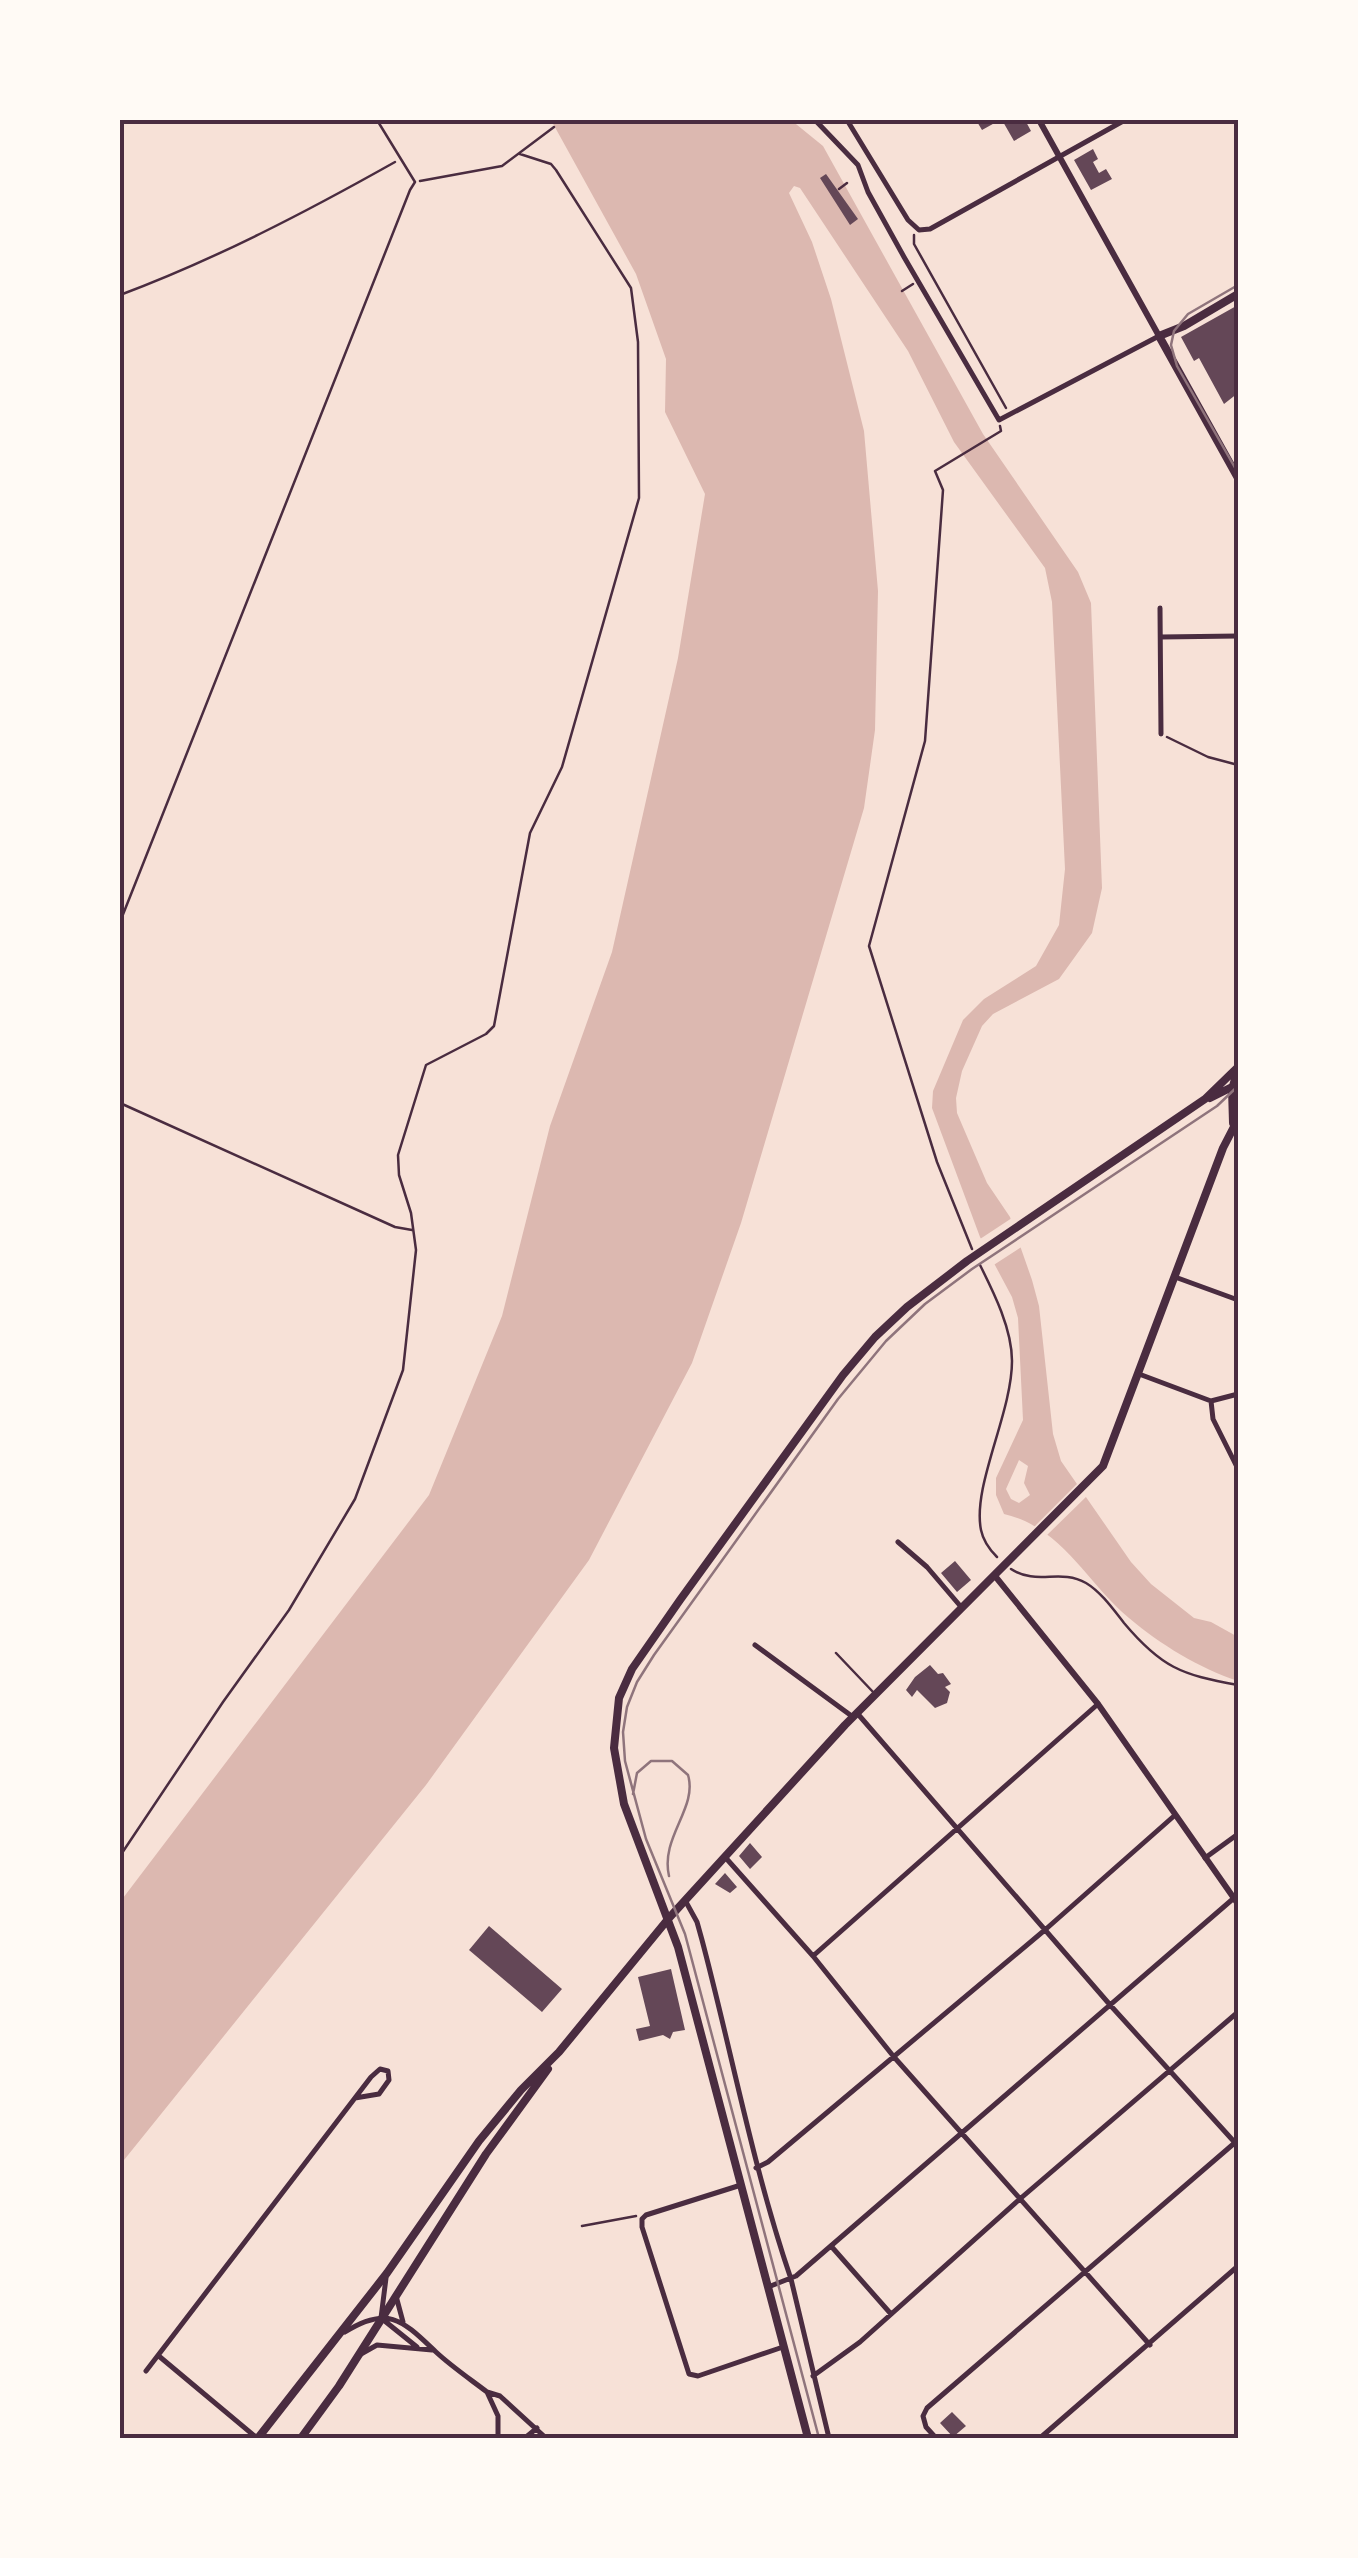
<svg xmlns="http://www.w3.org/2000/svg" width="1358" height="2558" font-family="Figtree,sans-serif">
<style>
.water{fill:#dcb8b0;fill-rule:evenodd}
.pier{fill:#f7e1d7}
.building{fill:#644757}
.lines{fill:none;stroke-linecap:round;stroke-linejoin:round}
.path{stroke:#4a2c40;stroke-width:2.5}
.service{stroke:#4a2c40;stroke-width:2.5}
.minor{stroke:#4a2c40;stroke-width:5}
.tertiary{stroke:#4a2c40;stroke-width:6}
.secondary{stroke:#4a2c40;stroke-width:8}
.tram{stroke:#8f747c;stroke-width:2.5}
.neatline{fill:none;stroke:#4a2c40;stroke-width:4}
</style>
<rect width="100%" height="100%" fill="#f7e1d7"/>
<path class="water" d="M551,120H791L823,146L983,434L1078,572L1091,603L1102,888L1092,933L1059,979L993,1014L982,1026L962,1071L956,1098L957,1113L987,1183L1010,1217L1032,1280L1039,1306L1053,1434L1061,1461L1131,1562L1151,1584L1194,1618L1211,1622L1238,1637V1681C1199,1668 1161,1645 1129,1618C1086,1582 1063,1528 1004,1514L996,1495V1478L1023,1420L1018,1318L1012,1297L980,1237L932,1108L933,1091L963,1020L984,999L1036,966L1059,925L1065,869L1052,602L1045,568L954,442L908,351L800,188L794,186L789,193L812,242L831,299L864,431L878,591L875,730L864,808L741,1223L692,1363L589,1560L426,1785L120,2165V1902L429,1495L502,1316L550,1126L612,952L678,658L705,494L665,412L666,359L636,274ZM1019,1460L1028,1466L1024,1483L1030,1495L1019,1503L1011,1499L1006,1489Z"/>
<path class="pier" d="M1015,1216L1026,1244L989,1268L977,1241Z
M1080,1481L1089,1494L1045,1537L1032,1529Z"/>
<path class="building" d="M976,120H1000L982,130Z
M1002,120H1025L1031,131L1014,141Z
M1093,149L1098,159L1093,162L1099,173L1106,169L1112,179L1091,190L1074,160Z
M826,174L858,219L850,225L820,178Z
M1238,305V393L1224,404L1199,358L1194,361L1181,337Z
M955,1561L971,1580L957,1592L941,1573Z
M930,1665L938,1674L943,1673L951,1684L945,1687L950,1692L947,1703L935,1708L917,1690L912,1697L906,1690L915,1677Z
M750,1843L762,1857L750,1869L739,1856Z
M725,1873L737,1887L730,1893L715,1884Z
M489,1926L562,1989L542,2012L469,1950Z
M671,1969L685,2030L673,2032L670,2039L663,2035L639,2041L636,2029L650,2026L638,1977Z
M952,2412L966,2426L953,2437L940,2423Z"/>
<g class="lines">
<path class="path" d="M420,181L502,166L554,127
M839,189L847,183
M914,235V244L1006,408
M902,291L913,284
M120,295C216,259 306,212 395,162
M1167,737L1208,757L1238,765
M120,1103L395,1227L412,1230
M972,1249L937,1162L869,946L925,741L943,490L935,471L1001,431L1000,426
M980,1265C994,1293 1012,1329 1012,1361C1012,1413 972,1486 981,1530C983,1540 990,1550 997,1557
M1011,1569C1037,1586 1060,1568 1086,1583C1101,1592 1113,1609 1124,1623C1161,1667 1181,1675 1238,1685
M120,1856L223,1702L289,1610L355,1499L403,1370L416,1250L411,1213L399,1175L398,1155L426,1065L486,1034L494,1026L530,833L562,767L639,498L638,342L631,288L556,170L551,164L520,154
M582,2226L636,2216"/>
<path class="service" d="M120,922L410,190L415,182L377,120
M836,1653L874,1693"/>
<path class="minor" d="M815,120L858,165L868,192L904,257L999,420L1159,336
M847,120L908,220L919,230L930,229L1125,120
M1160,608L1161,734
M1161,637L1238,636
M1175,1277L1238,1300
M1139,1374L1211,1401L1238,1394
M1211,1401L1213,1419L1238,1469
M898,1542L927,1567L962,1608
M755,1645L853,1717
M857,1713L1111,2006L1238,2146
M725,1857L813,1956L894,2057L1150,2345
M1205,1858L1238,1834
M686,1902L697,1922L702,1940C732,2053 753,2168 791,2279L829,2438
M813,1956L1098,1704
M756,2168L768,2162L1046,1929L1174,1816
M741,2185L646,2215L642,2219V2227L689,2374L698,2376L783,2347
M831,2246L891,2314
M386,2278L381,2318L417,2347
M768,2287L796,2276L1234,1898
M396,2296L403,2322
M345,2332C389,2304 404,2322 436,2352C451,2366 470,2379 487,2392L500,2396L546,2438
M361,2354L377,2345L432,2350
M160,2357L257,2438
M146,2371L371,2077L380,2069L388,2071L389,2080L379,2094L355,2098
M813,2376L860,2342L1021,2198L1238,2012
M487,2392L498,2416V2438
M525,2438L537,2428
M936,2438L926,2427L923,2416L927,2408L1238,2140
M1040,2438L1238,2266"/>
<path class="tertiary" d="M1039,120L1159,336
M995,1576L1098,1704L1238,1904"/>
<path class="secondary" d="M1238,294L1184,326L1159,336L1238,478
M1210,1098L1238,1084
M1233,1123L1232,1089L1237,1073
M258,2438L387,2273L479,2141L521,2090L559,2052L669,1918L845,1725L1103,1466L1223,1148L1238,1119
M301,2438L339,2386L486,2154L548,2069
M808,2438L678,1947L624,1804L614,1748L619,1698L632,1669L680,1600L843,1375L875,1337L907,1307L967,1261L1205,1099L1238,1067"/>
<path class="tram" d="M1238,285L1188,314L1174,331L1171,345L1177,366L1238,473
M633,1794L637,1773L651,1761H672L688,1775C698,1808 660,1837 669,1876
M819,2438L685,1934L646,1839L625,1761L623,1732L627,1707L637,1682L654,1655L838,1399L886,1341L925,1304L972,1269L1217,1106L1238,1086"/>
</g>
<rect width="1358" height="2558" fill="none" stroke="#fffaf5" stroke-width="245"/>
<rect x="122" y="122" width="1114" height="2314" class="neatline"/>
</svg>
